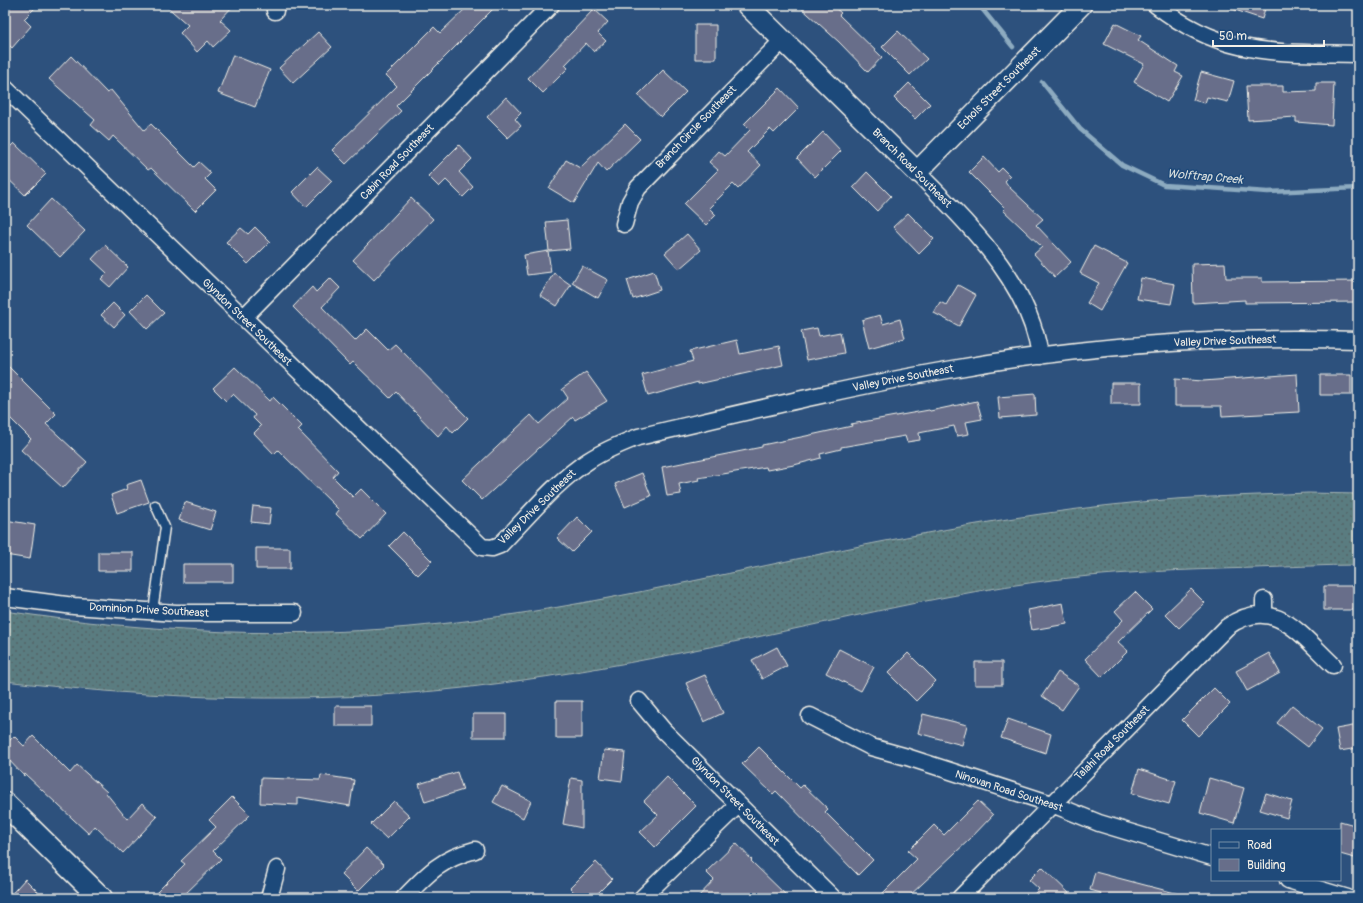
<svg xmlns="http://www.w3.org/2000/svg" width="1363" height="903" font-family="Pangolin,sans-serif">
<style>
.grass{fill:url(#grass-dots);stroke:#a7b6b4}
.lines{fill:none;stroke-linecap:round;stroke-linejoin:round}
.stream{stroke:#8dabc0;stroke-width:4.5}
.building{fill:#676e8a;stroke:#f4f1e8}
.service-casing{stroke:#f4f1e8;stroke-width:11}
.minor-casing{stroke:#f4f1e8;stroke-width:19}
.tertiary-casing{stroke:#f4f1e8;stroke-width:23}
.secondary-casing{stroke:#f4f1e8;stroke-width:25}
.service{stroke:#1f4a7a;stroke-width:8}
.minor{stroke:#1f4a7a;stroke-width:16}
.tertiary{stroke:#1f4a7a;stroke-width:20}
.secondary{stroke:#1f4a7a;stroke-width:22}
.labels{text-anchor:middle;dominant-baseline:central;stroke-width:3;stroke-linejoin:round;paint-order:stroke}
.street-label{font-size:11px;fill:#f4f1e8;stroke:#1f4a7a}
.water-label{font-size:12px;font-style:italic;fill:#dae0de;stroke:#1f4a7a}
</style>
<defs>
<pattern id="grass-dots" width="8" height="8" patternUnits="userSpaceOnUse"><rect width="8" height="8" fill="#5a7b80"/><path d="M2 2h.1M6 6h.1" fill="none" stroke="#526466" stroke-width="1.8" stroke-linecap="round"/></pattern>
</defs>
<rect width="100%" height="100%" fill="#2d517d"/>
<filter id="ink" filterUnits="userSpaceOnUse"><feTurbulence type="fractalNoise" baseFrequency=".025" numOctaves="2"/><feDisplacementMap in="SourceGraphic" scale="8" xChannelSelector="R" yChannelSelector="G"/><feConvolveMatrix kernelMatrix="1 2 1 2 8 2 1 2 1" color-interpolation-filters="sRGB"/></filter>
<g filter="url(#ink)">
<path class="grass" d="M1308,493L1358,494V565C1324,565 1289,567 1255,568C1182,570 1109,572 1036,582C955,593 874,612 794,629C685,653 574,675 463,688C314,705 154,699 5,681V611C148,633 296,640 440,624C596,607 747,567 901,538C992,520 1084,506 1176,499C1220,496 1264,495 1308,493Z"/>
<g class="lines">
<path class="stream" d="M979,5L1013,47
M1042,82L1080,129L1122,165L1164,185L1268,192L1358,188"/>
</g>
<path class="building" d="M5,5H38L24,19L31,26L12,48L5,41Z
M165,5H234L220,20L231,30L213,47L208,41L197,52L180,33L188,25Z
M469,5H497L396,106L401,111L346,164L332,150L397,86L386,75L434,27L440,33Z
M798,5H832L841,13L839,15L882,57L868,72L839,42Z
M1226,5H1266L1262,19L1226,7Z
M594,9L608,22L598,33L606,41L594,52L586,43L565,65L568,68L543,93L528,78Z
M1115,23L1141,36L1138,40L1178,66L1175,72L1183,76L1167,102L1134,82L1144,64L1104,44Z
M695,25H716V59H695Z
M898,31L927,59L910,75L882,47Z
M318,32L332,47L293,83L279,68Z
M233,55L270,70L255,107L218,93Z
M71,56L107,93L111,90L144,130L151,124L194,167L199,162L211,173L205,179L216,190L195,211L151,168L148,170L113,136L109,141L91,125L95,120L49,79Z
M663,70L686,92L661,117L638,95Z
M1201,72L1234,81L1228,102L1207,97L1205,103L1193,100Z
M909,83L930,104L915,119L894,98Z
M1316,83H1334L1332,125L1296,122V117L1248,120L1246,86H1283V92L1316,91Z
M780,88L799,108L774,133L770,129L747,152L761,165L738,189L733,184L709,208L716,215L706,225L684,204L718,170L709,162L719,151L725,156L750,130L744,124Z
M506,97L521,113L515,119L521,126L508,138L487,117Z
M625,124L640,139L606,172L598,163L574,203L549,188L566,160L580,168Z
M823,132L841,151L815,177L797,158Z
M14,143L46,174L25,195L5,176V152Z
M459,145L472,159L459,172L473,187L463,197L446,180L439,187L428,176Z
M984,157L998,172L1002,168L1010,176L1005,181L1009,187L1043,219L1036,225L1071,262L1055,277L1034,254L1042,247L1003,210L1005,208L969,172Z
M317,167L332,181L306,207L292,192Z
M867,172L891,196L877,211L853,187Z
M411,198L433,219L374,280L353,260Z
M51,199L85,231L60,257L27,225Z
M908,213L934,239L919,254L893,227Z
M567,220L570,249L549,251L546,222Z
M255,227L270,242L248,264L226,242L241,228L248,234Z
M687,234L701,250L679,269L665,253Z
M105,245L128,267L110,287L101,279L107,273L92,259Z
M1094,246L1127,263L1100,311L1087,303L1099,283L1080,273Z
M548,251L551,272L527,275L524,255Z
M1225,263L1226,278H1262V282L1358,281V302L1245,303V300L1193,303L1192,264Z
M582,266L608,280L598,298L572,283Z
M654,271L660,290L633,299L627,280Z
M554,273L571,285L557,306L540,295Z
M330,278L340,288L322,307L355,341L367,329L388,350L395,344L468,418L453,433L447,426L438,436L396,392L390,398L353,362L350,365L293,307L312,287L316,292Z
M1141,278L1175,284L1171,304L1137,299Z
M958,285L976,295L959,326L934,313L940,302L946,305Z
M146,295L164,313L147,329L130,311Z
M113,303L125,315L114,327L101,315Z
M880,315L883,324L900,319L905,338L869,348L862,320Z
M817,328L819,336L840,332L844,353L807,360L801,331Z
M737,340L740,354L779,346L783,365L698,384V382L648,396L642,375L693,361L690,351Z
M5,363L56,414L46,424L87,462L63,488L21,450L31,439L5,413Z
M235,367L270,401L273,397L302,426L298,430L338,471L333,477L353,497L361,489L386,514L362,539L336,514L339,510L278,450L274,454L254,433L261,426L253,418L255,415L233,394L226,401L213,388Z
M586,372L607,401L575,420L573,417L482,500L462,480L531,415L539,424L568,398L562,389Z
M1297,374L1299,412L1222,416L1221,406H1175V379L1203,381Z
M1320,375H1351V395H1320Z
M1111,383H1141V404H1111Z
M1035,394L1036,415L1000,418L998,397Z
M977,401L982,419L966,422L969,434L957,436L954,426L919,433L920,440L907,442L905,436L841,447V449L820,454L821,458L794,465L767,470L766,467L698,478L699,480L679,484L681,494L667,496L662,467L762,447V445L806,436L852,426L851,424L929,410L930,411Z
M642,473L651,496L625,507L615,484Z
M141,480L149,502L117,513L111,495L127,489L126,485Z
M185,502L216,512L210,530L179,520Z
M253,506L271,508L269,524L251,522Z
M577,517L592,532L572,552L557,538Z
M5,520L35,525L30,559L5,555Z
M403,532L432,561L418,575L389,546Z
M256,548H290V569H256Z
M98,552H133V571H98Z
M183,564H233V582H183Z
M1324,586H1358V610H1324Z
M1191,589L1205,603L1179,628L1165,614Z
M1135,592L1152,609L1118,642L1128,651L1102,677L1085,659L1123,620L1115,611Z
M1063,603L1067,624L1032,630L1028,610Z
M777,647L787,666L762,679L752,660Z
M839,649L874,667L861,691L826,673Z
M908,653L936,681L916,701L888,673Z
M1269,653L1280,673L1247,691L1236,671Z
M975,662H1002V685H975Z
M1058,672L1079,686L1062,710L1042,696Z
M705,675L723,713L704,722L686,683Z
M1214,688L1230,704L1198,736L1182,720Z
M556,701H582V738H556Z
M1292,705L1322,729L1308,747L1277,723Z
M335,706H371V726H335Z
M473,714H506V737H473Z
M923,714L967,725L962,745L918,733Z
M1008,719L1051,734L1046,753L1001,738Z
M1358,725V748L1340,751L1336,729Z
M14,736L24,746L33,736L70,773L77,765L107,792L106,793L127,819L142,803L157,817L123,853L95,826L89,834L25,774L24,776L5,756V745Z
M759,747L800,788L803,785L828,809L825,812L873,860L858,875L776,791L773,794L742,764Z
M604,750L625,752L622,781L600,778Z
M1139,769L1176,781L1169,804L1132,793Z
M457,772L463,790L425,802L419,784Z
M321,775L354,780L350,806L298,797V805L260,803L261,778L320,780Z
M667,777L696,806L655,847L640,832L658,815L644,801Z
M571,778L582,780V828L563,824Z
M1209,778L1244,788L1234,823L1200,813Z
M502,786L531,801L523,818L493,802Z
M1266,793L1292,801L1287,818L1260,810Z
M232,797L250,815L213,851L221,859L181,898H151L185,864L181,861L216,827L209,820Z
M394,801L410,816L387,839L371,824Z
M978,801L993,815L970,839L907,898H878L917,859L908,851L934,825L944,835Z
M1340,821L1358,826V859L1340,854Z
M736,843L752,860L751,861L789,898H697L714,880L706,872Z
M366,848L384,865L358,891L341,874Z
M596,862L612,879L593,898H580L570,888Z
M1042,867L1074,898H1030L1039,889L1029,880Z
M1095,872L1179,894V898H1100L1101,893L1090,890Z
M25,879L44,898H8Z"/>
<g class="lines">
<g class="service-casing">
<path id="service" d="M153,611L165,527L155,505"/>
</g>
<g class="minor-casing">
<path id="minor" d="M275,5V11
M1156,5C1224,58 1277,52 1358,54
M5,88L482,547L492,548L500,545C528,517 554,483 588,461C603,451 620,444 638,437C742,413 847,387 953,369C1086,345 1223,336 1358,340
M917,172C967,224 1029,280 1040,356
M624,224L630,202L638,188L783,40
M243,318L551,5
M5,597L74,606L176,613H294
M1264,600V614
M639,701L664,731L833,898
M810,716L871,747L907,757L1052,804L1099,823L1212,857
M1288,880L1348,898
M269,898L277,869
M404,898C428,873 441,859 475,850
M642,898L738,805
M960,898L1227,627C1273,594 1300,634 1333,665"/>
</g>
<g class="tertiary-casing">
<path id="tertiary" d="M747,5L917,172L1081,5"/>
</g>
<g class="secondary-casing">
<path id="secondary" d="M5,804L101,898"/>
</g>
<use href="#service" class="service"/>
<use href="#minor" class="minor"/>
<use href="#tertiary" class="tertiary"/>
<use href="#secondary" class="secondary"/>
</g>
</g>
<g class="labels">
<g class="street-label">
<text transform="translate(999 88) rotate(-45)">Echols Street Southeast</text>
<text transform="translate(696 127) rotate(-46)">Branch Circle Southeast</text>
<text transform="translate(397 162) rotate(-46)">Cabin Road Southeast</text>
<text transform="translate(912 168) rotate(45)">Branch Road Southeast</text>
<text transform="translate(247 322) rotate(44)">Glyndon Street Southeast</text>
<text transform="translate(1225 341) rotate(-2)">Valley Drive Southeast</text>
<text transform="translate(903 378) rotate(-11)">Valley Drive Southeast</text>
<text transform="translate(537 507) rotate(-44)">Valley Drive Southeast</text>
<text transform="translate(149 610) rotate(3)">Dominion Drive Southeast</text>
<text transform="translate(1112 743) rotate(-45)">Talahi Road Southeast</text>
<text transform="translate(1009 791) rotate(18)">Ninovan Road Southeast</text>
<text transform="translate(735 801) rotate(45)">Glyndon Street Southeast</text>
</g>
<g class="water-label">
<text transform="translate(1205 177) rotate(5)">Wolftrap Creek</text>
</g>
</g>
<rect width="1363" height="903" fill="none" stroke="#1f4a7a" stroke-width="20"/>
<rect x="10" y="10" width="1343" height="883" fill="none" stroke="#f4f1e8" stroke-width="1.5" filter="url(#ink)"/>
<rect x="1211" y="829" width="130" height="52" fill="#1f4a7a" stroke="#748da6"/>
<rect x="1219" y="842" width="20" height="6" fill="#1f4a7a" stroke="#748da6"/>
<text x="1247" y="849" font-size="12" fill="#f4f1e8">Road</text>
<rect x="1219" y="859" width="20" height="12" fill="#676e8a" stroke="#748da6"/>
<text x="1247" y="869" font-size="12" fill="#f4f1e8">Building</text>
<path d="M1213 40v6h111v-6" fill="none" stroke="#f4f1e8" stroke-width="2"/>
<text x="1219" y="40" font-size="12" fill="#f4f1e8" stroke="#1f4a7a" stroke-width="3" paint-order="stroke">50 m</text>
</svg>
